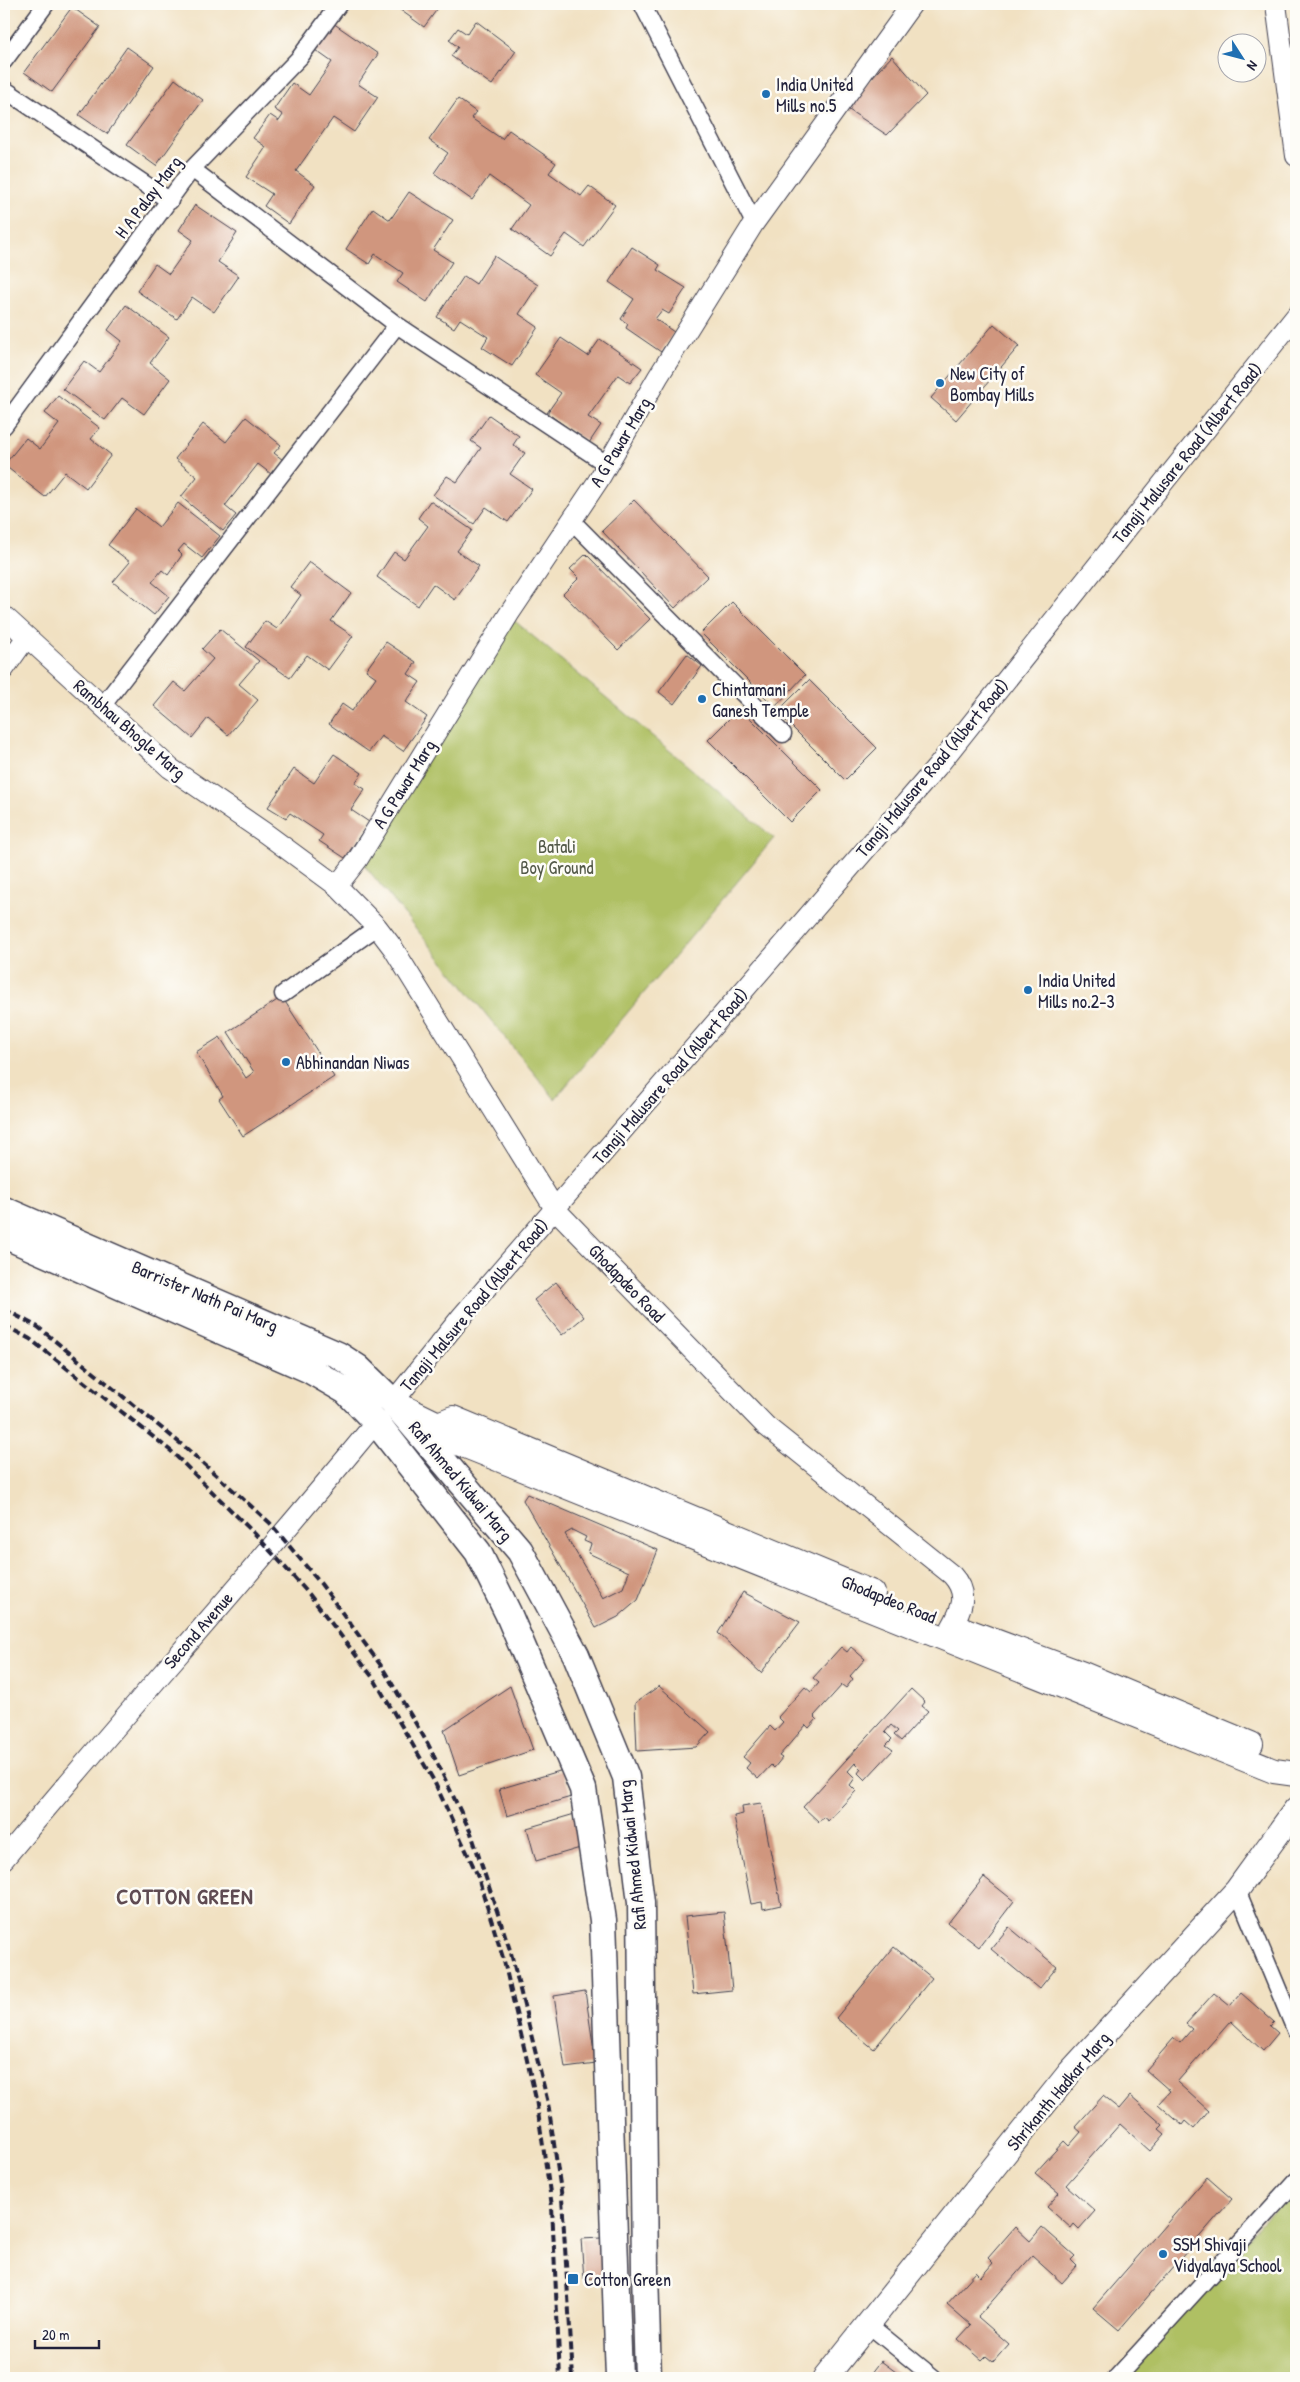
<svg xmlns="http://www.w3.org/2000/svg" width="1300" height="2382" font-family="'Patrick Hand',sans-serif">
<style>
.green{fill:#afc063;stroke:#68714f}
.building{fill:#d0967e;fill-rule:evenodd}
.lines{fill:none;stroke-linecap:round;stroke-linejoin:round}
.minor-casing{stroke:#413f4f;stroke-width:19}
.tertiary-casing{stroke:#413f4f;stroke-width:22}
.secondary-casing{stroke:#413f4f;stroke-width:26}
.primary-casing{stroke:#413f4f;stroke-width:29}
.minor{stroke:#fff;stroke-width:16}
.tertiary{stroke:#fff;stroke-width:20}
.secondary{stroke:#fff;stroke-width:24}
.primary{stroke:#fff;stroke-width:26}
.rail{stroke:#22223b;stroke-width:4;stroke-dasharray:8 4;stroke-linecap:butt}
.poi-dot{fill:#1f6fb2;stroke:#fdfcf7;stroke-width:2}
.labels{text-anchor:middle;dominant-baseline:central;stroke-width:5;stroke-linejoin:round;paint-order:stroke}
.poi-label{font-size:18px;fill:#22223b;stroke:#fdfcf7;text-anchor:start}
.street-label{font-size:18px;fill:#22223b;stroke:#fdfcf7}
.park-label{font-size:18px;fill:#535949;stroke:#fdfcf7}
.district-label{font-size:22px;font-weight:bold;letter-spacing:1px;fill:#5f4b52;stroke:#fdfcf7}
</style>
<rect width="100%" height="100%" fill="#fdfcf7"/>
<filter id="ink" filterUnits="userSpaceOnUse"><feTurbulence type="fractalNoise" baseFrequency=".02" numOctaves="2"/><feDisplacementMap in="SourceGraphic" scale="10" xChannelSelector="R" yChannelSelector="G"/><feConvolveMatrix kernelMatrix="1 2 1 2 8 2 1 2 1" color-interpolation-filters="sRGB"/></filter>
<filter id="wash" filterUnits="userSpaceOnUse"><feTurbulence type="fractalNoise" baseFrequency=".0096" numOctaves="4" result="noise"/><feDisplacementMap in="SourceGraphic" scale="20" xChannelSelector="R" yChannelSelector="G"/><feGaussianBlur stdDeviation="1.12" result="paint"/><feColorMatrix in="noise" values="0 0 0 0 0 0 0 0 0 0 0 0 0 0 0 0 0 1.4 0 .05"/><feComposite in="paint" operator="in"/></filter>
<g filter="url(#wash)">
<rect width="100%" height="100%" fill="#f1e1c2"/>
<path class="green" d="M510,617L774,838L555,1099L361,861Z
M1296,2186V2378H1121Z"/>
<g id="blocks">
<path class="building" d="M392,4H441L424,27Z
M72,7L100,27L52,92L24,72Z
M476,21L516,51L492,85L451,56L458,47L449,40L458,28L467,34Z
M333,23L378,54L358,84L378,97L354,132L333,118L296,171L315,185L289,224L264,206L272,194L246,177L266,147L253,138L270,115L279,121L283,115L274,109L292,83L309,95L332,62L315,50Z
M127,47L154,66L107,134L79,115Z
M892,56L926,95L887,135L849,110L866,84Z
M175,79L203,100L156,166L127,145Z
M458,99L476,112L471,118L502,139L509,130L556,163L549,173L581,196L589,186L615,205L584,247L566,234L550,256L512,229L529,205L489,176L472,200L434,173L448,153L429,140Z
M409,192L453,220L433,250L452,262L427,302L397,282L403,273L375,254L369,264L346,249L373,208L390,220Z
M195,205L237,233L218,262L239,276L214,312L192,297L177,319L137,291L155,264L169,274L193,240L179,230Z
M632,247L660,265L657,270L686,288L669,314L662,310L655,319L674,332L661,352L626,328L628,324L621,319L634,299L609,282Z
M494,256L538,285L519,314L538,327L512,366L482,347L488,337L460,319L454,328L437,317L464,276L476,284Z
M126,305L169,337L150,363L170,379L144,414L122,398L105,420L63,389L84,361L99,372L122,341L108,330Z
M994,324L1019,346L956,420L931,398Z
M561,338L588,356L600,339L642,368L630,383L618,375L588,417L601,425L589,443L547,413L561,393L535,375Z
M58,396L100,428L91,439L111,455L86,488L65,472L45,497L4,465L26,438L40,449L59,424L45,413Z
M489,415L519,436L513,445L525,453L510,474L532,489L508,522L486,507L474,524L433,495L447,476L457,482L481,448L471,441Z
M246,417L281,445L274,453L283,460L271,474L258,464L225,506L236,515L223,531L181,497L197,477L175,459L203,424L226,442Z
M634,500L708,576L675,608L602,531Z
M430,501L472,530L457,551L479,566L455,600L433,584L418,606L377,577L394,552L404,559L428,526L418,518Z
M178,503L220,536L202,558L184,544L178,551L182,555L168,575L162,570L152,582L169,596L154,615L113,582L130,562L108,545L136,509L159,527Z
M586,554L650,619L618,650L563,594L579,578L570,569Z
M309,562L351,593L331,621L353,636L328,670L307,655L290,678L246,647L265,621L277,629L301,595L290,587Z
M732,602L805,675L775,707L701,633Z
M220,629L259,661L239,684L258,700L228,735L208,718L192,738L154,706L174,682L185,691L213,659L202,649Z
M386,642L416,662L408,674L420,682L406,702L427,717L403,751L381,736L369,752L329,724L342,704L352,711L376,677L366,670Z
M687,654L702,666L674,704L659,692Z
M809,680L877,748L845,780L777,712Z
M740,708L822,790L790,822L708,740Z
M334,754L362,773L355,783L365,789L351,810L369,822L345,858L319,841L323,835L290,813L286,818L268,807L294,769L314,783Z
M282,997L334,1077L243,1136L219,1099L223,1096L196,1052L220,1037L246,1078L254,1072L228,1032Z
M556,1282L584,1317L562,1335L534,1300Z
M527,1494L658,1550L638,1600L618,1617L596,1628L523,1500ZM572,1530L586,1537L584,1541L591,1544L588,1553L629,1572L623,1588L603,1598L565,1534Z
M743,1592L800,1622L761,1673L718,1633Z
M841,1647L847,1652L851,1647L865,1659L850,1676L853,1679L846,1688L842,1685L814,1716L817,1719L809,1728L806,1725L779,1756L782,1758L774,1768L771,1765L758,1779L746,1768L750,1763L743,1757L770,1726L775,1731L783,1722L778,1717L805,1687L811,1692L819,1683L813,1678Z
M510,1686L533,1750L459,1775L444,1730Z
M659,1686L710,1732L696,1747L637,1751L635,1703Z
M911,1689L925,1702L922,1706L928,1711L901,1741L894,1735L898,1731L891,1725L885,1732L892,1739L886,1745L893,1750L865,1780L858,1773L861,1769L855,1763L848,1771L855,1778L850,1785L856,1791L828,1821L823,1817L819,1822L803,1807Z
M563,1770L571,1797L507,1816L499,1789Z
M761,1803L781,1905L763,1909L762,1902L751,1904L734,1816L743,1814L742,1806Z
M578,1813L587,1846L536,1861L527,1828Z
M984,1877L1014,1901L979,1947L948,1923Z
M724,1912L732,1990L693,1994L685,1916Z
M1009,1927L1057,1967L1039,1989L991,1949Z
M894,1947L932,1978L874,2049L836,2018Z
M585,1991L596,2064L565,2068L554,1996Z
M1214,1993L1230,2006L1241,1993L1274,2022L1270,2026L1278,2033L1263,2051L1231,2021L1177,2082L1209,2111L1194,2129L1185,2121L1182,2125L1158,2104L1170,2091L1146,2070L1174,2038L1180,2043L1192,2029L1186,2024Z
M1103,2096L1119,2109L1130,2096L1163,2125L1159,2129L1165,2134L1150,2151L1120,2124L1066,2185L1095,2211L1079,2229L1074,2224L1071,2228L1047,2207L1059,2193L1035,2173L1064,2141L1069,2146L1081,2132L1075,2127Z
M1207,2177L1232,2199L1119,2330L1093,2308Z
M1015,2227L1030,2241L1042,2227L1075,2256L1071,2260L1077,2266L1062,2283L1032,2256L978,2317L1009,2344L993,2362L986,2356L982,2360L958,2339L971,2325L947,2304L976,2272L981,2277L993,2263L988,2258Z
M601,2238L603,2277L584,2279L581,2239Z
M881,2361L904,2378H868Z"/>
</g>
</g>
<g filter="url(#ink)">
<use href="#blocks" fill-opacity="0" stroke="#413f4f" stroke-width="1"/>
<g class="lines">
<g class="minor-casing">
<path id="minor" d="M642,4L754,223
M4,61L46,4
M4,89L170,201
M192,169L397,325L608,465
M4,426L192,169L300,57L339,4
M571,520L783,734
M103,705L397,325
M283,994L377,927
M1237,1890L1296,2032
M869,2325L934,2378
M1116,2378L1296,2181"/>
</g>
<g class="tertiary-casing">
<path id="tertiary" d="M1276,4L1296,156
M4,616L170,768L265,833L337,886L377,927L393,948L555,1209L766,1426L952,1575C973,1598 957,1616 945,1639
M4,669L26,638
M337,886L358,859L509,614L598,481L658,377L754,223L912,4
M393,1402L462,1316L937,767L1296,316
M4,1859C126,1712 255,1570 376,1422"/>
</g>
<g class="secondary-casing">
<path id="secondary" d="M393,1402L438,1424L448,1439L1274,1771L1296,1774
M438,1424L453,1418L873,1593
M957,1627L1083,1674L1251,1744
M825,2378L1070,2072L1237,1890L1296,1809"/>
</g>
<g class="primary-casing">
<path id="primary" d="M4,1210L338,1355L358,1368L393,1402L520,1551L576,1655L626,1777L641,1903L645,2271L648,2378
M4,1235L308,1369L346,1391L376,1422L478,1552L508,1613L583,1789L603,1920L619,2378"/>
</g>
<use href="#minor" class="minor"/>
<use href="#tertiary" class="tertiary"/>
<use href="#secondary" class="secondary"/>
<use href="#primary" class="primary"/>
<path class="rail" d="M4,1309L38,1327L186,1448L270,1523L321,1584L382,1667L428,1744L471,1833L511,1953L548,2103L562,2198L573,2378
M4,1325L30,1339L171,1451L256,1535L309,1594L374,1679L434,1781L477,1874L504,1961L536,2099L552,2206L560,2378"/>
</g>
</g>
<g class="poi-dot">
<circle cx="766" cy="94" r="5"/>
<circle cx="940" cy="383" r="5"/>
<circle cx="702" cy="699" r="5"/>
<circle cx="1028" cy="990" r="5"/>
<circle cx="286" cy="1062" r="5"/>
<circle cx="1163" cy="2254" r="5"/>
<rect x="567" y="2273" width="12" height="12" rx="2.5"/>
</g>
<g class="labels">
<g class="poi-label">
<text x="776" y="84">India United<tspan x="776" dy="21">Mills no.5</tspan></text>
<text x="950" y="373">New City of<tspan x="950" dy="21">Bombay Mills</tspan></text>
<text x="712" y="689">Chintamani<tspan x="712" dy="21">Ganesh Temple</tspan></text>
<text x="1038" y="980">India United<tspan x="1038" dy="21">Mills no.2-3</tspan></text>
<text x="296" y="1062">Abhinandan Niwas</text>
<text x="1173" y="2244">SSM Shivaji<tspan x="1173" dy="21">Vidyalaya School</tspan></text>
<text x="584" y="2279">Cotton Green</text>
</g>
<g class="street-label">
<text transform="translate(148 197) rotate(-53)">H A Palay Marg</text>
<text transform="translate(620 442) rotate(-59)">A G Pawar Marg</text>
<text transform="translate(1187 453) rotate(-51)">Tanaji Malusare Road (Albert Road)</text>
<text transform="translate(130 729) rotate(41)">Rambhau Bhogle Marg</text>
<text transform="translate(932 768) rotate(-50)">Tanaji Malusare Road (Albert Road)</text>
<text transform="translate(404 784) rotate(-58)">A G Pawar Marg</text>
<text transform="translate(670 1076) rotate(-49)">Tanaji Malusare Road (Albert Road)</text>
<text transform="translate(627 1283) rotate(46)">Ghodapdeo Road</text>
<text transform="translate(205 1296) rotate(23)">Barrister Nath Pai Marg</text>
<text transform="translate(474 1305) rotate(-50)">Tanaji Malsure Road (Albert Road)</text>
<text transform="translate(461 1481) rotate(50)">Rafi Ahmed Kidwai Marg</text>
<text transform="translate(889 1599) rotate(22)">Ghodapdeo Road</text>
<text transform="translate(198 1630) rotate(-49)">Second Avenue</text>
<text transform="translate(632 1855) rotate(-96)">Rafi Ahmed Kidwai Marg</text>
<text transform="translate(1058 2091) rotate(-50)">Shrikanth Hadkar Marg</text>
</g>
<g class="park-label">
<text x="557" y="846">Batali<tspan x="557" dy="21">Boy Ground</tspan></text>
</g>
<g class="district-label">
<text x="185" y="1896">COTTON GREEN</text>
</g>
</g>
<rect width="1300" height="2382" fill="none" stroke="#fdfcf7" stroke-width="20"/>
<g transform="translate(1242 58) rotate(126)"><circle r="24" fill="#fdfcf7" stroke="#a5a5ac"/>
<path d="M0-4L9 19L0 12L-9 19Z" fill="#1f6fb2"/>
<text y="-8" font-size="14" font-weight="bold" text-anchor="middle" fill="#22223b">N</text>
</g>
<path d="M35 2340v8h64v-8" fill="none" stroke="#22223b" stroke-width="2.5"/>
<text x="42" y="2340" font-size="15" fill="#22223b" stroke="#fdfcf7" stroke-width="4" paint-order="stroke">20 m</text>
</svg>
